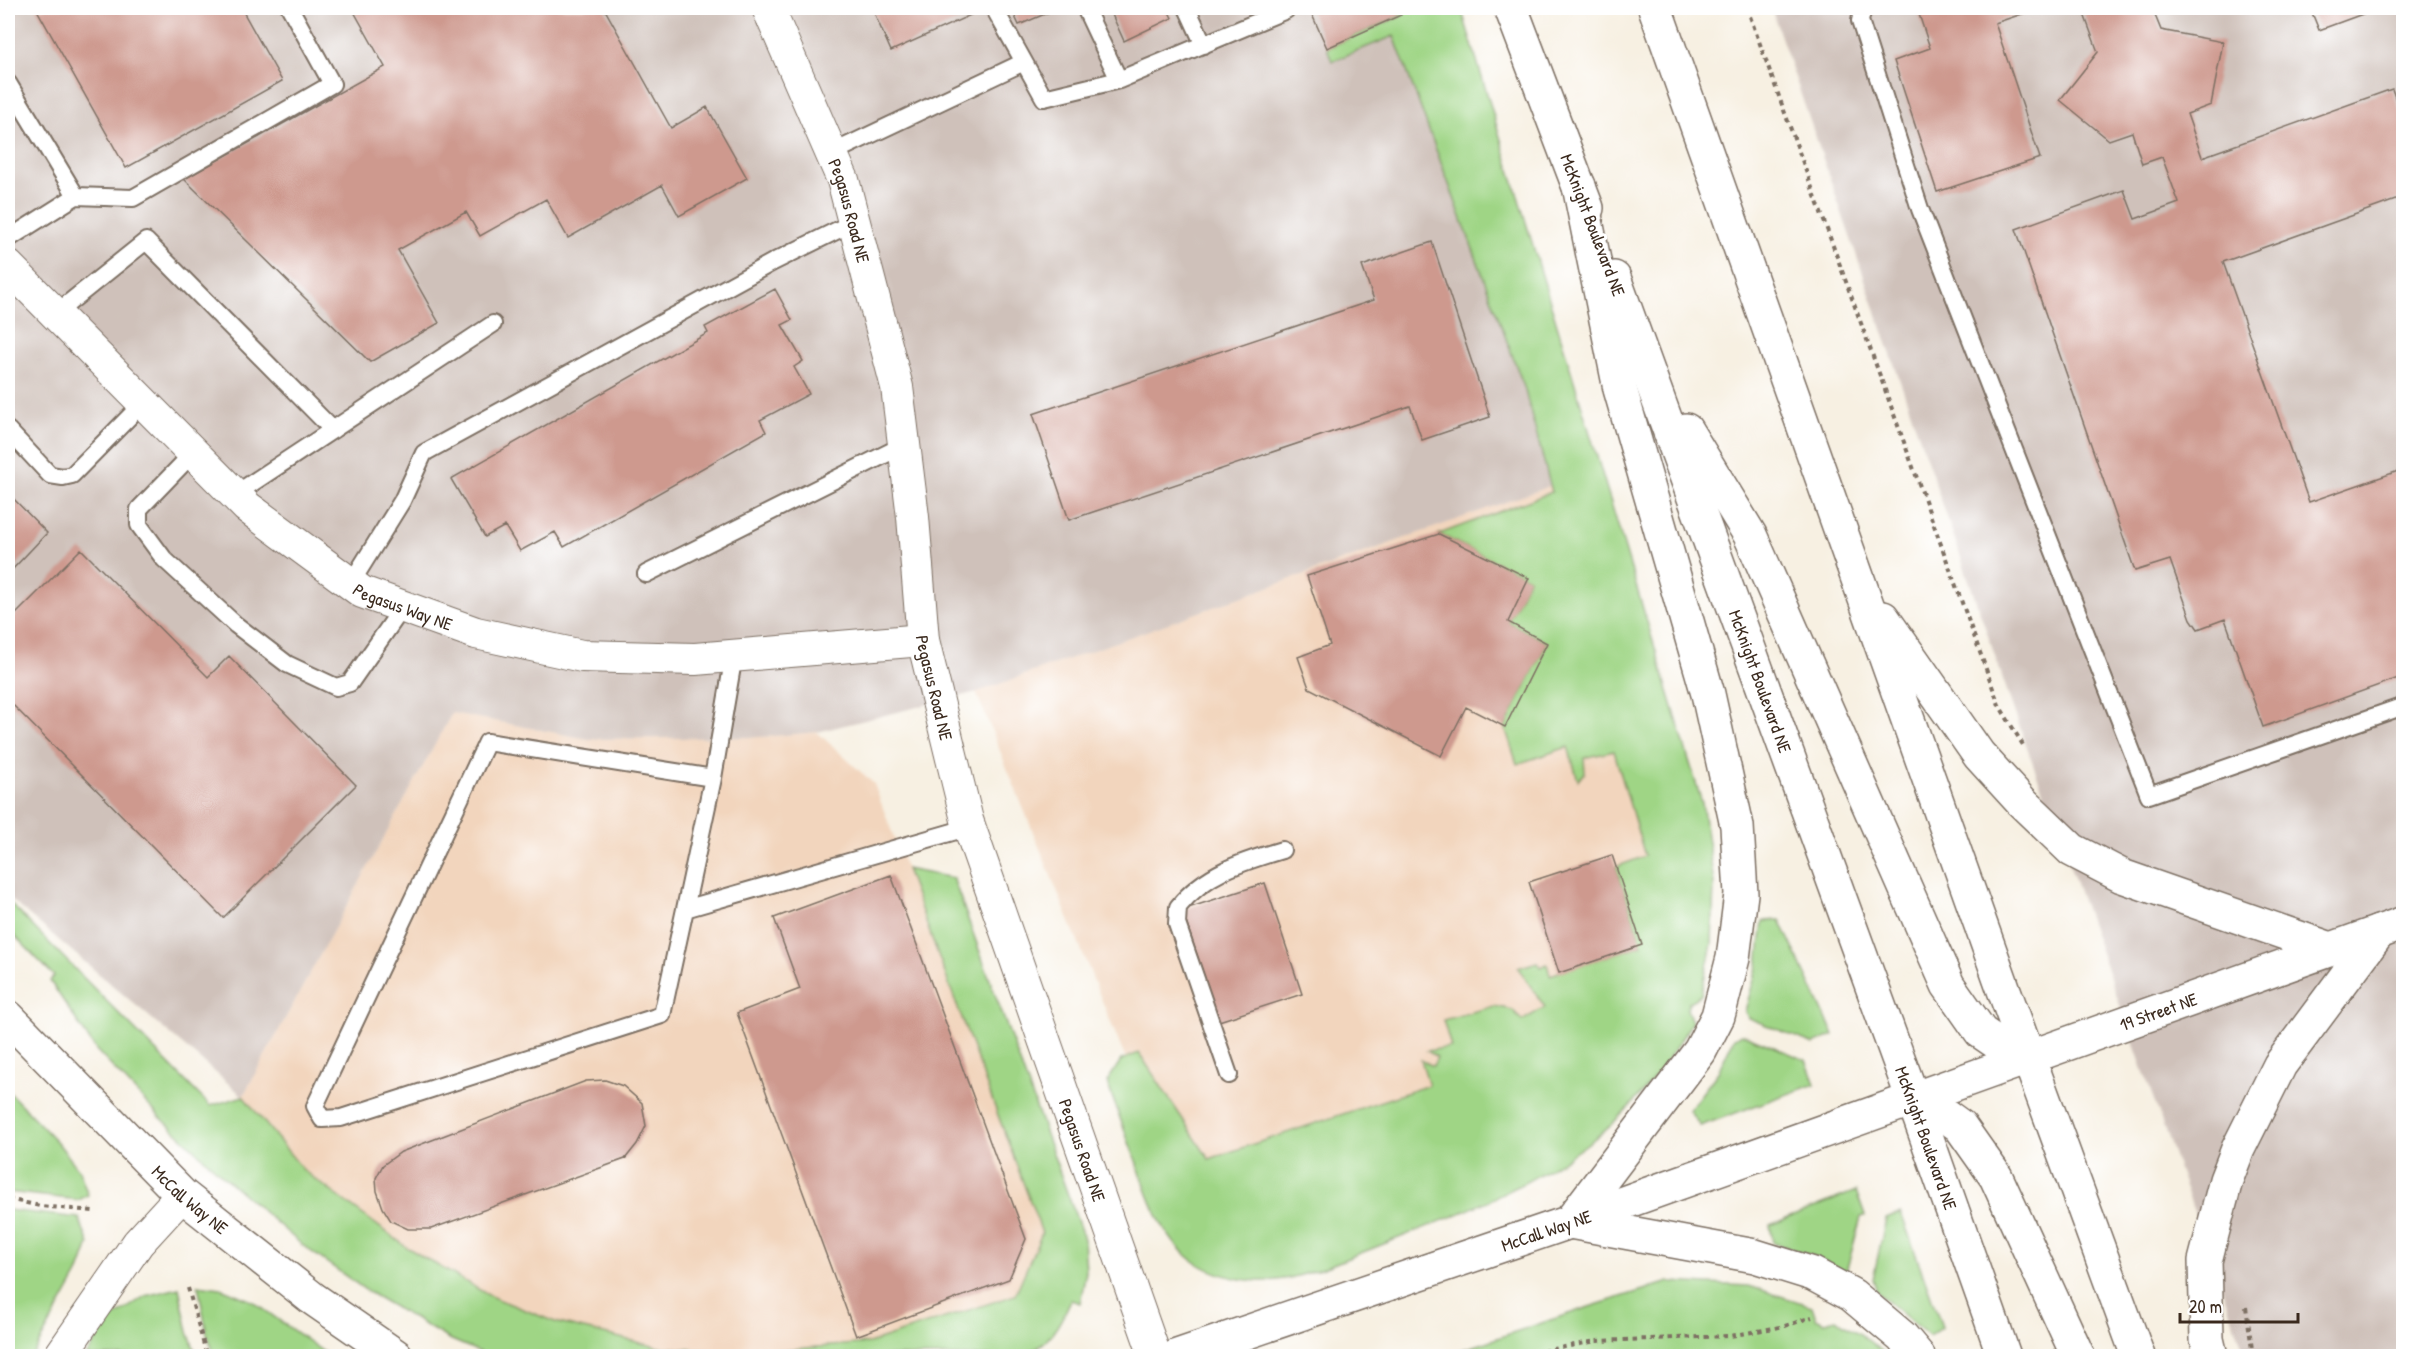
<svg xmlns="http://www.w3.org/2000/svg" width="2411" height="1364" font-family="'Patrick Hand',sans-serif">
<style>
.built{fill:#f2d5bd}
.industrial{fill:#cfc1ba}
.green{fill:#9fd585;stroke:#6d8052;stroke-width:1.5}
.building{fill:#ce998e}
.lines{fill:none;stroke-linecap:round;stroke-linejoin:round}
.service-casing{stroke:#7d6f63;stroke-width:20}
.minor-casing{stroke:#7d6f63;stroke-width:34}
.tertiary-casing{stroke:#7d6f63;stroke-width:36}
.primary-casing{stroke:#7d6f63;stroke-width:36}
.path{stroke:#7d6f63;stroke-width:4;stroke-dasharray:4.5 4.5;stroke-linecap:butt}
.service{stroke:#fff;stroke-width:16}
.minor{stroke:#fff;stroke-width:32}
.tertiary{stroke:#fff;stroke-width:33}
.primary{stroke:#fff;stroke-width:33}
.labels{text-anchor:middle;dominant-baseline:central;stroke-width:6;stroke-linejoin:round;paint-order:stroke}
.street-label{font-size:18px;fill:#3b2a1e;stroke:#fff}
</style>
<rect width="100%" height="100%" fill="#fff"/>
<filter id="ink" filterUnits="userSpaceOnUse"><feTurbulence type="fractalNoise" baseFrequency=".0167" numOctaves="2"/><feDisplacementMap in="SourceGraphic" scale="12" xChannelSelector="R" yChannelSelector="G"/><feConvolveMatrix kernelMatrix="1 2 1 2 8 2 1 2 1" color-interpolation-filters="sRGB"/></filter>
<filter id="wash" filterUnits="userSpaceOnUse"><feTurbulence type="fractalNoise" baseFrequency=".008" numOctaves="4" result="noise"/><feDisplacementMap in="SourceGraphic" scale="24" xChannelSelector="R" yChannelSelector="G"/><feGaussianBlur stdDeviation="1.35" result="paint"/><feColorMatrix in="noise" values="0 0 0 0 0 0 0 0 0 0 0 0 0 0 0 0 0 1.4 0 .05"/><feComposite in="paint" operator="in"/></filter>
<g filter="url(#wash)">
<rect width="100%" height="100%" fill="#f7f0e2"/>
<path class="built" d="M1564,481L1675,880L1645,1030L1184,1202L976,692Z
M452,713L588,739L762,737L817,732L874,784L1042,1233L1015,1295L869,1343L741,1353L657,1347L555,1322L490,1296L408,1248L304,1171L243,1096Z"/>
<path class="industrial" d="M8,8H1405L1564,481L977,692L817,732L762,737L588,739L452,713L243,1096L8,897Z
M1771,8H2403V1356H2246L2013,708Z"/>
<path class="green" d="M1397,8H1461L1702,803L1714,883L1712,944L1701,995L1689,1002L1687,1009L1692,1022C1663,1070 1629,1115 1583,1147C1519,1193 1444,1220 1371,1249C1341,1260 1310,1276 1277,1280C1250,1284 1213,1276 1191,1259C1159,1235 1148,1194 1135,1158C1125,1133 1116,1107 1107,1082L1121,1060L1139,1053L1209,1159L1429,1085L1421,1060L1433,1066L1437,1057L1427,1051L1451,1047L1443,1020L1494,1006L1513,1010L1522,1021L1545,1007L1518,968L1537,962L1540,967L1547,964L1550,975L1642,945L1616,867L1645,856L1614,751L1584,758L1585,773L1578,780L1568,747L1517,764L1505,727L1547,643L1508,622L1529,578L1439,534L1552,492L1524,387L1394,36L1332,61L1327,48L1401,16Z
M906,869L953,878L1084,1239L1086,1272L1080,1303L1071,1300C1063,1317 1053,1338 1037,1348C1027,1354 1015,1354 1004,1356H489L447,1338L367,1291L302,1245L225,1178L158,1115L96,1050L50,981L54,976L8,929V901L210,1106L243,1096L304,1171L408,1248L490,1296L555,1322L657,1347L741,1353L869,1343L1015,1295L1042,1233Z
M1780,920L1834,1035L1814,1044L1748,1018L1745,1011L1758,965L1763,921Z
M1742,1034L1806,1060L1815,1084L1700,1126L1689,1110L1718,1072L1734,1038Z
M8,1091L58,1143L79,1170L88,1195L79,1200L8,1192Z
M1856,1191L1865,1216L1861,1217L1846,1272L1810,1255L1773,1243L1770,1225Z
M8,1210L79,1218L89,1244L78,1274L32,1356H8Z
M1901,1213L1942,1327L1929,1336L1877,1292L1873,1279L1886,1219Z
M1669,1282L1749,1286L1812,1306L1816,1318L1824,1322L1836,1319L1860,1334L1888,1356H1444L1589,1307Z
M198,1285L221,1288L252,1301L329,1356H215L207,1334Z
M179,1288L188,1332L197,1356H86L109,1321L145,1296Z"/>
<g id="blocks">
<path class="building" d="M36,8H241L282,81L126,168Z
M352,8H604L671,128L707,107L747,178L679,216L662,185L568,238L546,199L480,236L466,212L398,250L439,323L370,362L184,179L385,67Z
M872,8H970L973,14L891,51Z
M1011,8H1059L1019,25Z
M1109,8H1167L1172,18L1124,41Z
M1309,8H1397L1401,15L1327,48Z
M1917,8H2040L1995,23L2040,158L1937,192L1894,61L1930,48Z
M2102,8H2152L2161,30L2223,42L2211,105L2187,114L2202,157L2392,89L2404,122V197L2223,262L2309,502L2404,469V676L2263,727L2225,619L2198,629L2191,619L2170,560L2135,571L2016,229L2124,190L2135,219L2179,203L2162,157L2142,164L2132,132L2109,140L2060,100L2098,52L2084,14Z
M2310,8H2379L2319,30Z
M1432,242L1490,417L1422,440L1410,406L1069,520L1033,414L1374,300L1362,266Z
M775,289L792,320L782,325L803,361L794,367L809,394L760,420L766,432L564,547L555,532L520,551L505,526L485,537L451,479L708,333L705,327Z
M8,493L47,533L8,574Z
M1439,534L1529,578L1508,622L1547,643L1505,727L1466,707L1441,756L1309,688L1298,657L1330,645L1307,576Z
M81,549L208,677L229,656L356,785L223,918L8,700V622Z
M1612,855L1642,945L1559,973L1529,882Z
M891,875L1026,1239L1009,1279L856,1336L737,1013L800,989L774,918Z
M1265,883L1302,994L1219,1021L1182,910Z
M605,1080L623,1086L642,1103L646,1126L637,1144L625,1159L431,1229H408L391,1221L383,1208L377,1191L376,1178L383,1165L401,1152L586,1081Z"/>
</g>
</g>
<g filter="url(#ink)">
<use href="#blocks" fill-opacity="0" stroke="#7d6f63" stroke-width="1.5"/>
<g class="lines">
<g class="service-casing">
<path id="service" d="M994,8L1044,98L1119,80L1286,10L1285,8
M1085,8L1119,80
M1187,8L1204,45
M1863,8L1860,21L1920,209L2149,795L2404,706
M8,83L76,196L8,239
M832,153L1024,62
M76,196L133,198L332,84L290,8
M55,314L146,241L333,430
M8,430L50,475L63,477L72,475L143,403
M193,453L139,509V525L164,559L236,625L287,664L336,687L350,683L403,607
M234,495L493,324
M646,574L904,445
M351,583L402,501L424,453L773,262L854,222
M734,655L713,778L685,909L970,827
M685,909L662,1015L341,1118L322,1119L315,1106L487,742L713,778
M1229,1075L1177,924L1178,907C1205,873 1242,862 1282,850"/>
</g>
<g class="minor-casing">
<g id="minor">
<path id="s1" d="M768,8L843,180L897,387L913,517L923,640L967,820L1155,1356"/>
<path id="s2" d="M8,266L247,507L362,592L476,633L582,656L695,659L923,640"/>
<path d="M60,1356L138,1243L182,1195"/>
</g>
</g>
<g class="tertiary-casing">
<g id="tertiary">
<path id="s3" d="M8,1017L182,1195L312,1298L396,1356"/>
<path id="s4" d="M1177,1356L1570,1222L2404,923"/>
</g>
</g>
<g class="primary-casing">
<g id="primary">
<path d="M1511,8L1587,208"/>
<path d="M1655,8L2005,993L2138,1356"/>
<path d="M1579,186L1620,389L1708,694L1737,826L1741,894L1733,958L1718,1016L1700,1051L1570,1222L1755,1256L1813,1274L1852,1295L1902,1337L1918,1356"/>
<path id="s5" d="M1614,278L1913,1099L2004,1356"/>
<path d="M1686,430L1750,535L1948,985L1981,1032L2000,1045L2029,1059"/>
<path d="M1883,618L1979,755L2021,801L2072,850L2122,876L2328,948"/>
<path d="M1913,1099L1942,1113L1960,1126L1996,1177L2078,1356"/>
<path d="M2211,1356L2207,1339L2205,1261L2226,1180L2238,1149L2280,1065L2379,932"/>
</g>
</g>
<path class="path" d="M1747,8L1999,705L2023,745
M8,1199L40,1206L93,1211
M188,1288L207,1356
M2246,1307L2253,1356
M1517,1356L1596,1341L1730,1336L1785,1326L1812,1317"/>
<use href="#service" class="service"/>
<use href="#minor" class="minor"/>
<use href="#tertiary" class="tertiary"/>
<use href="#primary" class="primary"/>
</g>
</g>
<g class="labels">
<g class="street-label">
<text stroke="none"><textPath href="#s1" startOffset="219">Pegasus Road NE</textPath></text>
<text transform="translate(1593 225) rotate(69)">McKnight Boulevard NE</text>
<text stroke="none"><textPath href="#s2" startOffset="526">Pegasus Way NE</textPath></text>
<text stroke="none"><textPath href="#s5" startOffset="429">McKnight Boulevard NE</textPath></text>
<text stroke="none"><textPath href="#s1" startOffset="705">Pegasus Road NE</textPath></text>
<text stroke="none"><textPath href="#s4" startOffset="1040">19 Street NE</textPath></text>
<text stroke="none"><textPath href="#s5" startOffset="915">McKnight Boulevard NE</textPath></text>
<text stroke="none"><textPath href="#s1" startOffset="1191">Pegasus Road NE</textPath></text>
<text stroke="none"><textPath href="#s3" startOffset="258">McCall Way NE</textPath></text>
<text stroke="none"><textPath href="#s4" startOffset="390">McCall Way NE</textPath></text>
</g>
</g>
<rect width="2411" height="1364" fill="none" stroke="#fff" stroke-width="30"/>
<path d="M2180 1313v9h118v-9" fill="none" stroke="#3b2a1e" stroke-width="3"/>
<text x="2189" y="1313" font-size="18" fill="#3b2a1e" stroke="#ffffff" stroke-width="4.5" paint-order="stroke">20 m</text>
</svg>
